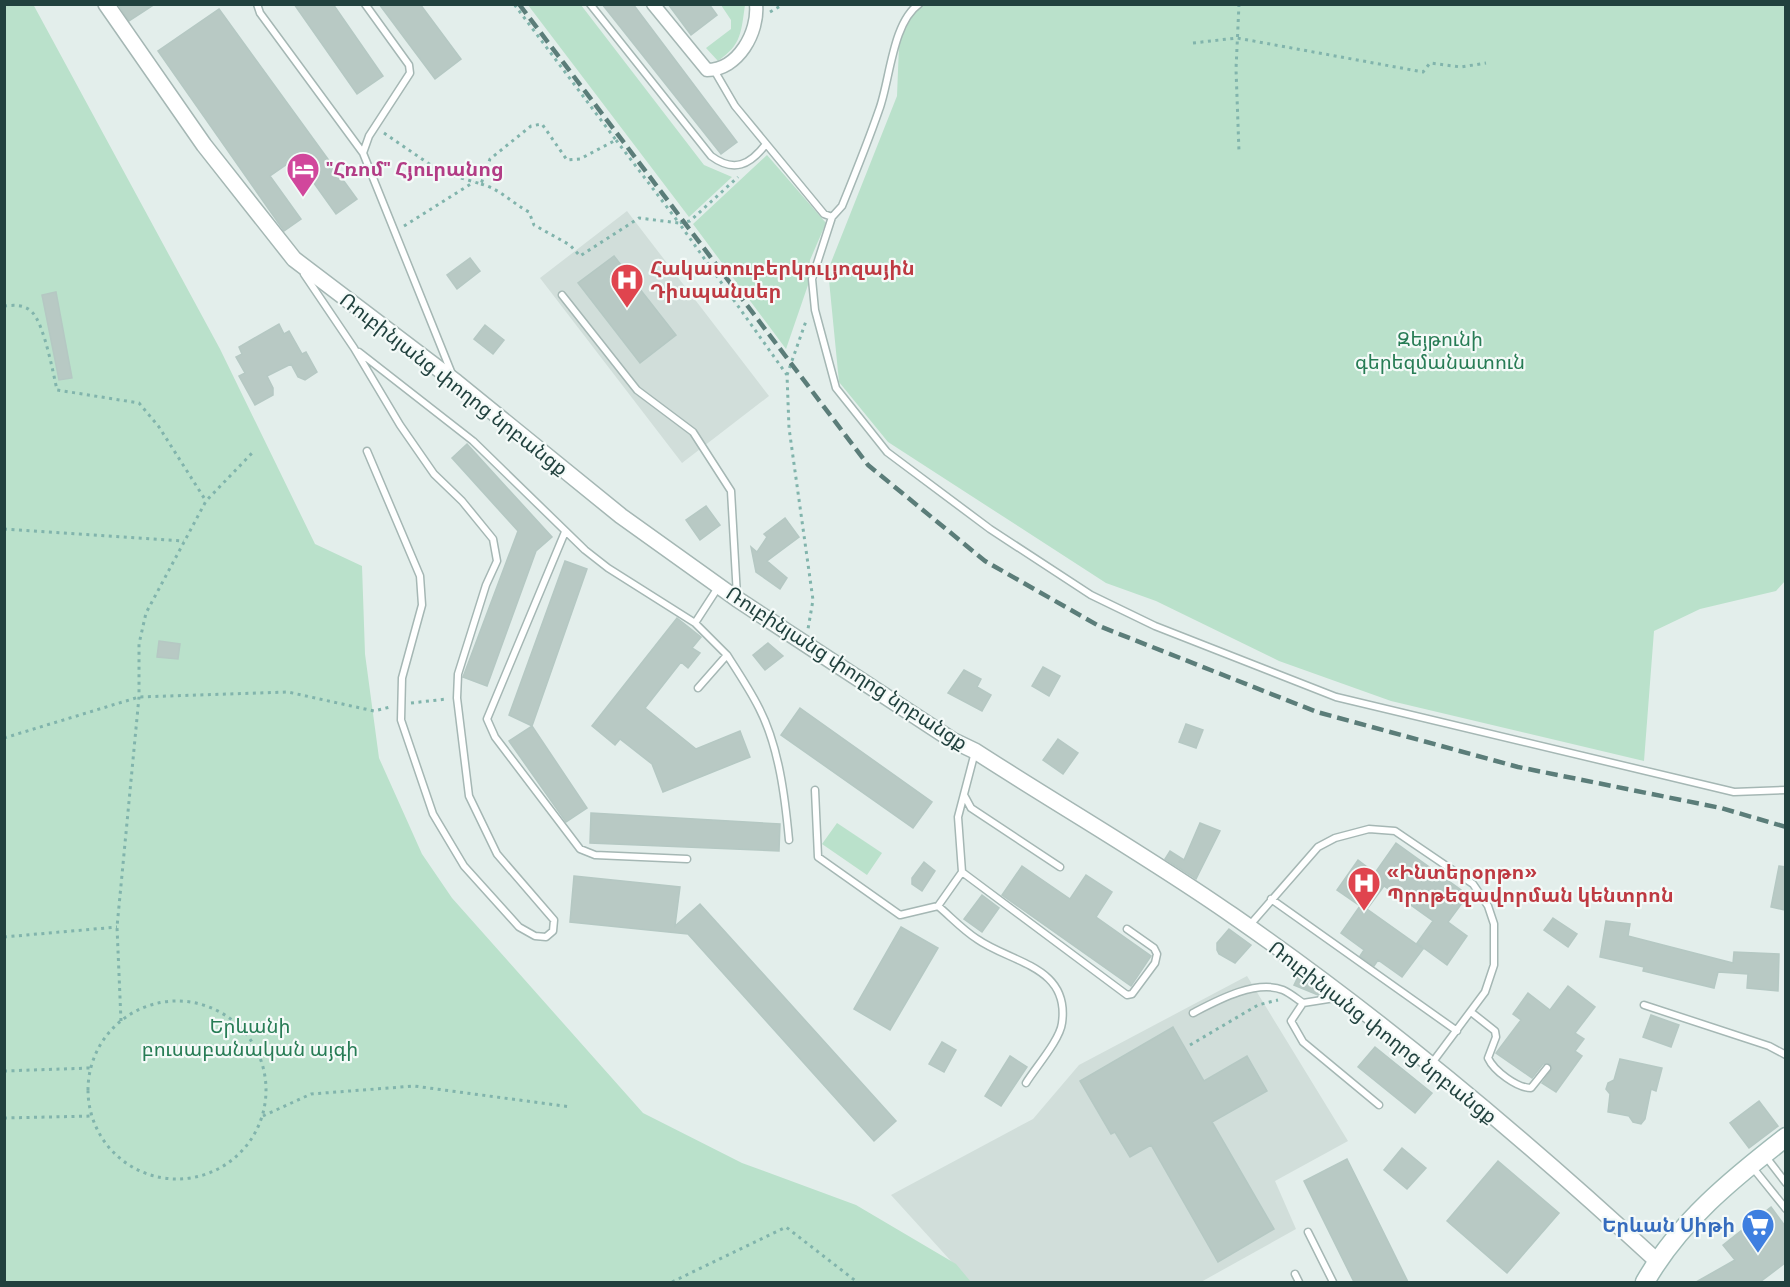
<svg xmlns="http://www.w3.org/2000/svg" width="1790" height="1287" font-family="Cabin,'Noto Sans Armenian',sans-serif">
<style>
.built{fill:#d1deda}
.green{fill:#bae1cb}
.building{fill:#b8c9c4;stroke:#b5c8c3;stroke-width:1.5}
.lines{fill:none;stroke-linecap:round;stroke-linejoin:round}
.service-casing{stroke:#a5b7b4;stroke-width:9}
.minor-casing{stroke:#a5b7b4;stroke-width:15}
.tertiary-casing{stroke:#a5b7b4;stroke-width:18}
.secondary-casing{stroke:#a0bbb6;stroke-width:21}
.path{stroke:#81b4ac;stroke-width:3;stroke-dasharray:3 4.5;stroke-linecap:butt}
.service{stroke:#fff;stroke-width:6}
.minor{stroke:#fff;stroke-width:12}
.tertiary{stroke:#fff;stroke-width:15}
.secondary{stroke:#fff;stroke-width:18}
.rail{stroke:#5b7d79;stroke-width:4.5;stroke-dasharray:12 6;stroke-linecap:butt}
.labels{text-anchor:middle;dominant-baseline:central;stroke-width:4.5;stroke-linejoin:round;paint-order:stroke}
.hotel-label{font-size:20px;font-weight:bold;fill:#b23c85;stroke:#f4faf8;text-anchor:start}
.health-label{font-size:20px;font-weight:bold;fill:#be3a42;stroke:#f4faf8;text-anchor:start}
.park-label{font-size:20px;fill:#277c55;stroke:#f4faf8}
.street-label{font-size:20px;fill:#21413e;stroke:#f4faf8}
.shop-label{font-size:20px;font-weight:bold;fill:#366cbe;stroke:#f4faf8;text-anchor:end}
</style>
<rect width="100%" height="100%" fill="#e3eeeb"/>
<path class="built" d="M627,211L769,396L682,463L540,278Z
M1247,976L1348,1141L1275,1181L1296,1229L1201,1282H970L891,1195L1033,1119L1079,1065Z"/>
<path class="green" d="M33,4L220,349L315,544L362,566L365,654L379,758L422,854L452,898L643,1113L742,1163L856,1205L956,1264L971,1282H5L4,5Z
M528,5H581L704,165L732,177L689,217Z
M721,5H745C741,32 742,44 718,61L706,48L731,29V20Z
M918,5H1785V581L1776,591L1700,609L1654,631L1644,761L1391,701L1279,661L1156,601L1106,583L888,442L839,382L828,270L897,96L900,20Z
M767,155L826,223L810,260L808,285L786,349L693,224Z
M837,823L882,853L867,875L822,844Z"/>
<path class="building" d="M118,4H155L129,21Z
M294,4H333L383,76L357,94Z
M379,4H420L461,59L435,79Z
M602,4H633L737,142L721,154Z
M668,4H709L717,15L691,35Z
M219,9L357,199L336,214L296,158L270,176L301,219L284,231L158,51Z
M614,256L676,335L640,363L578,283Z
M470,258L480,271L457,289L447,275Z
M56,292L72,378L59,380L42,295Z
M279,324L284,334L289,331L302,354L306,352L317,372L305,380L298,377L291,364L267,376L273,388V395L255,405L239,376L245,373L236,357L242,354L239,347Z
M485,325L504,340L493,354L474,339Z
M467,444L552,537L536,551L487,686L463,677L518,531L452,458Z
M706,506L720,525L700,540L686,520Z
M785,518L799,537L767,561L787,578L780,589L756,572L751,547L757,552L767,537L764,534Z
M565,561L587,569L532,726L509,715Z
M677,618L701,637L692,648L700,653L688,668L681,662L645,708L696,749L740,731L750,757L663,792L652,764L620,739L615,745L592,726Z
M159,641L180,644L178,659L157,657Z
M768,643L783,656L765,670L753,655Z
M1043,667L1060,676L1049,696L1032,686Z
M964,670L981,679L977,687L991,695L982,711L948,693Z
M800,708L932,802L913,828L781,735Z
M1186,724L1203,730L1196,748L1179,742Z
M532,726L587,808L566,822L509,741Z
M1058,739L1078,753L1063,774L1043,760Z
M591,813L780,824L779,851L590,843Z
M1200,823L1220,831L1196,879L1165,859L1170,851L1184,860Z
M1396,843L1468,895L1448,922L1467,936L1447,965L1417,943L1433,921L1384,886L1367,909L1423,949L1402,977L1378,960L1374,966L1360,956L1364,950L1341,933L1360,906L1337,890L1358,860L1375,873Z
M924,862L935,871L922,891L912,884V878Z
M1022,866L1070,899L1086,875L1112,892L1096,917L1151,956L1131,986L1002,895Z
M1779,866L1785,867V910L1771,907Z
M574,876L680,887L675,926L700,904L896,1121L874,1141L688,934L570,922Z
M982,895L999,908L982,932L964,919Z
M1553,918L1577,934L1568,947L1544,930Z
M1606,921L1630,924L1628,936L1733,963L1734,952L1779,954L1778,991L1747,988L1748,974L1718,972L1714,988L1643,971L1644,967L1600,957Z
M901,927L938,948L890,1030L854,1009Z
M1229,929L1251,945L1235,963L1219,954L1217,950V943Z
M1299,975L1325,994L1318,995L1294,985Z
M1568,986L1595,1007L1575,1033L1584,1039L1575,1051L1582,1056L1556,1092L1542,1083L1552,1069L1550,1064H1543L1532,1078L1496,1053L1521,1020L1513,1014L1528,993L1550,1010Z
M1651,1015L1679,1025L1671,1047L1643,1037Z
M1173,1027L1204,1081L1247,1056L1267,1091L1212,1122L1274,1229L1218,1262L1151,1145L1130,1157L1115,1132L1111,1134L1080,1081Z
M942,1042L956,1050L944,1072L929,1064Z
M1375,1047L1432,1093L1415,1113L1358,1067Z
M1010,1056L1027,1067L1001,1106L985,1096Z
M1620,1059L1662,1068L1656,1091L1651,1089L1645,1119L1641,1124L1633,1122L1629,1116L1608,1112L1610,1094L1606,1089L1608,1083L1614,1080Z
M1759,1101L1778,1126L1749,1148L1730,1123Z
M1402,1148L1426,1168L1407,1189L1384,1170Z
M1347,1159L1368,1201L1408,1282H1354L1304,1181Z
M1498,1161L1559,1213L1507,1273L1447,1221Z
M1771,1207L1785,1226V1263L1760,1282H1696L1735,1260L1723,1245Z"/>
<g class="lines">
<g class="service-casing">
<path id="service" d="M257,4L260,13L363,153L452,374
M590,4L711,156C734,173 750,165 766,144
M919,4C892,23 890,81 879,110C868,142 855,174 842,206L832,217L812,279L815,310L836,388L887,452L990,529L1091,595L1155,626L1336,697L1734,792L1786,790
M714,70L735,106L824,214L832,217
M363,153L369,136L410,73L409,65L365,4
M304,274L354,348L400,425L434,474L462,501L493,539L497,561L486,585L458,674L457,698L469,796L497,854L554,920L553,931L546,937L535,936L519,927L464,866L433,814L401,720L402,678L422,605L420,576L367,451
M562,295L637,390L693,432L731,491L737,596
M359,352L473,441L585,550L608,568L695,623L727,655L698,688
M565,532L487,719L495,737L580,849L595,855L687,859
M695,623L719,586
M727,655C738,672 750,690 759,708C779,747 785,797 789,840
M815,790L818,857L900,915L938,906L962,872L958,817L975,752
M964,795L971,808L1060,867
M962,872L1127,995L1132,994L1155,963L1157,954L1154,948L1127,929
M1271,899L1457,1031
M938,906C951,917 963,930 977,939C1011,963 1070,966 1062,1023C1060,1040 1035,1068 1026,1083
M1249,926L1318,847L1335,838L1369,829L1395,831L1473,884L1488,906L1494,924V965L1485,992L1432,1063
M1341,997L1303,1003L1291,1021L1303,1042L1379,1105
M1644,1005L1769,1046L1786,1055
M1471,1012L1495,1031L1496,1037L1488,1058C1494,1071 1517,1088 1531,1088L1547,1068
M1193,1013C1216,1001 1256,979 1283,990C1290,993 1297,999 1303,1003
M1766,1157L1786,1183
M1753,1168L1786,1209
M1308,1232L1333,1282
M1295,1274L1299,1282"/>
</g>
<g class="minor-casing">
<path id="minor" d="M653,4L707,70C738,70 759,32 756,4"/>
</g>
<g class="tertiary-casing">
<path id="tertiary" d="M106,4L204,145L294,259L456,382L621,516L737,599L952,740L975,751C1060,806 1149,857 1232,915C1382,1019 1523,1137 1657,1261"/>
</g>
<g class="secondary-casing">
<path id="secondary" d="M1645,1282C1679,1222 1732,1179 1786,1137"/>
</g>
<path class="path" d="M1239,4L1236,69L1239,152
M770,12L784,4
M1193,43L1237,38L1423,72L1430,63L1461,67L1486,63
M384,133L441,172L481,184L490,159L531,126L542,124L567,160L580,159L616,140L514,4
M616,140L679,223L690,221L738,177
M481,184C500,189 512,203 529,212L534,225L570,245L580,256L639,218L679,223L787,375L789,428L813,600L808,629
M404,226L474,182
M4,306C14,305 24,304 32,312C44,324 53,372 57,390L139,403L159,427L206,501
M787,375L806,321
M4,529L184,541
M411,703L447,699
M4,738L139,697L288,692L374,711L390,707
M4,937L117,927
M88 1090a89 89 0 1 1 178 0a89 89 0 1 1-178 0Z
M121,1021L117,927L139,697V644L146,613L206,501L254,451
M1190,1045L1258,1005L1278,1000
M4,1071L90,1068
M263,1116L311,1094L414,1086L571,1107
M4,1118L92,1116
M672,1282L786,1227L857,1282"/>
<use href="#service" class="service"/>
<use href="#minor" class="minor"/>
<use href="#tertiary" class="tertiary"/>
<use href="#secondary" class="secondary"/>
<path class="rail" d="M519,4L868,465L985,561L1099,626L1317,712L1518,767L1721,808L1786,827"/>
</g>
<defs>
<g id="hotel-pin" transform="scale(1.725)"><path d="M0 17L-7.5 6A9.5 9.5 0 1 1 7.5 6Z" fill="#d1479c" stroke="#f4faf8"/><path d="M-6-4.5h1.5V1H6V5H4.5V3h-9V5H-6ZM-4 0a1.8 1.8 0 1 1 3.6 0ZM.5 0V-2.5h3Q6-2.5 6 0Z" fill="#fff"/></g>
<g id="hospital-pin" transform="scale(1.725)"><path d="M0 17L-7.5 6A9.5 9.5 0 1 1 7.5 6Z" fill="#e0444e" stroke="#f4faf8"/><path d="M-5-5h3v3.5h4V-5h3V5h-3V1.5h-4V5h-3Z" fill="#fff"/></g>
<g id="supermarket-pin" transform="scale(1.725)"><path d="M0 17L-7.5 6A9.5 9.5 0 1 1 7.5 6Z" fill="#3f7fe0" stroke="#f4faf8"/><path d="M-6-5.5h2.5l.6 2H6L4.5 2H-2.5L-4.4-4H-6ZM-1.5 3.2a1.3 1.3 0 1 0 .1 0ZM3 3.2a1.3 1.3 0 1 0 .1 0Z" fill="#fff"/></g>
</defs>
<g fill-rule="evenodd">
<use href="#hotel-pin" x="303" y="169"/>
<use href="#hospital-pin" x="627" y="280"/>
<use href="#hospital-pin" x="1364" y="883"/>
<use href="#supermarket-pin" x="1758" y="1225"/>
</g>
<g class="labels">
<g class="hotel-label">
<text x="326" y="169">"Հռոմ" Հյուրանոց</text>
</g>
<g class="health-label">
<text x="650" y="268">Հակատուբերկուլյոզային<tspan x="650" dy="23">Դիսպանսեր</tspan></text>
<text x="1387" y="872">«Ինտերօրթո»<tspan x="1387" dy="23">Պրոթեզավորման կենտրոն</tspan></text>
</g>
<g class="park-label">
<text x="1440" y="339">Զեյթունի<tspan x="1440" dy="23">գերեզմանատուն</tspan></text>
<text x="250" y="1026">Երևանի<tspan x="250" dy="23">բուսաբանական այգի</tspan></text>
</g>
<g class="street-label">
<text transform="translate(454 384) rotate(38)">Ռուբինյանց փողոց նրբանցք</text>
<text transform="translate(847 668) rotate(33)">Ռուբինյանց փողոց նրբանցք</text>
<text transform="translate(1383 1032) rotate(38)">Ռուբինյանց փողոց նրբանցք</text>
</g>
<g class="shop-label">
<text x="1735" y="1225">Երևան Սիթի</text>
</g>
</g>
<rect width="1790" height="1287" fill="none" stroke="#21413e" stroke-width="12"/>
</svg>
